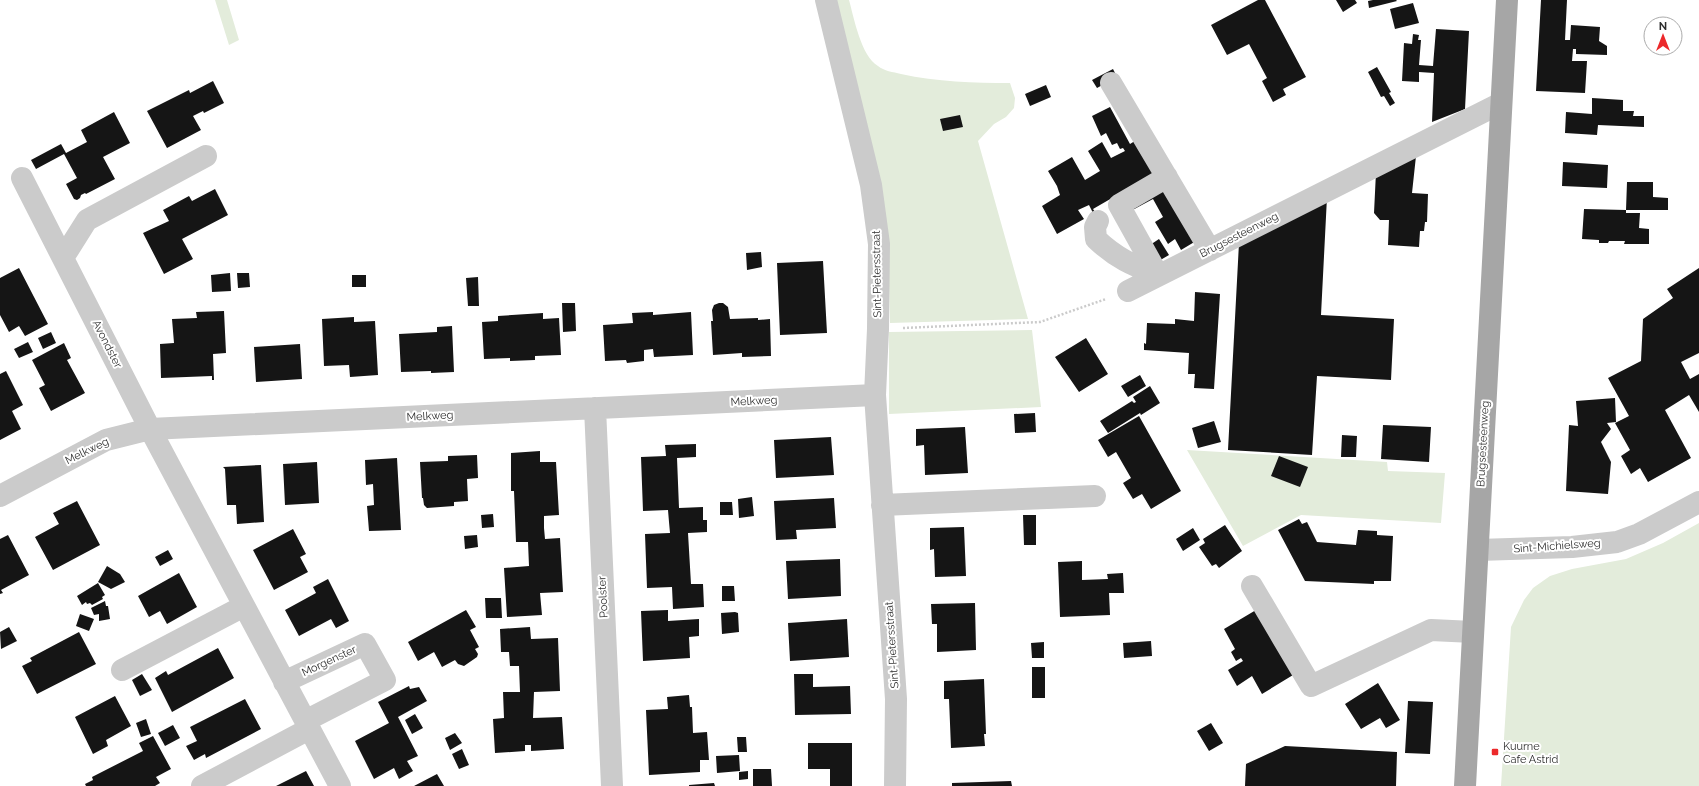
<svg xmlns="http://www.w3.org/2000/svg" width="1699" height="786" font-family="Raleway,sans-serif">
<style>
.green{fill:#e3ecdb}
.building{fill:#151515}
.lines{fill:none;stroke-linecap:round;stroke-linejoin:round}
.path{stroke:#cbcbcb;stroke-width:2.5;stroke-dasharray:2 2;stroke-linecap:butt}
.minor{stroke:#cbcbcb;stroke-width:22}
.major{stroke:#a6a6a6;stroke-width:22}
.poi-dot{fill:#ec292b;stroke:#fff;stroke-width:1.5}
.labels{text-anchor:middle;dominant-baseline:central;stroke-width:4;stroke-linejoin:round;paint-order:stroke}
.street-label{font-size:11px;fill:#2e2e2e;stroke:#fff}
.poi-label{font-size:11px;fill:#2e2e2e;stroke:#fff;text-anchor:start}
</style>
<rect width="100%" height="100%" fill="#fff"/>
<path class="green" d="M215,0H227L239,40L229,45Z
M832,0H849C854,18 861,56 878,66C884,71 893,72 901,74C937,82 974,83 1010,83L1015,98L1014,108L1006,117L994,124L978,141L1028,319L890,323L888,246Z
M1032,330L1041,407L889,414V332Z
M1187,450L1387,462L1388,471L1445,473L1441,523L1301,515L1243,546Z
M1699,523V786H1501L1511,627L1524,600L1533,588L1550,576L1572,569L1626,559L1663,543Z"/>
<path class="building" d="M1258,0H1265L1306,77L1283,89L1286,95L1273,102L1262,81L1267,78L1249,44L1227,55L1211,25Z
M1336,0H1355L1357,3L1343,12Z
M1373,0H1396L1397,1L1369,8L1368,1Z
M1541,0H1567L1565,40H1570L1571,25L1600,27L1599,41L1607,46V55L1576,54V49H1573L1572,61H1587L1585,93L1536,91Z
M1413,3L1419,23L1395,29L1390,9Z
M1436,29L1469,31L1465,109L1432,122L1434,73L1419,72V82L1402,81L1404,43L1412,44L1413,34L1419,35L1418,40H1421L1419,65L1433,66Z
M1377,67L1391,92L1389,93L1395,103L1390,106L1384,96L1381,97L1368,72Z
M1113,69L1117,77L1097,88L1092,80Z
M213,81L224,103L204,113L203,111L193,116L201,130L167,148L147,111L189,90L190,93Z
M1046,85L1051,97L1030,106L1025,94Z
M1592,98L1623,100V111H1634L1633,116H1644V127L1598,125L1597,135L1565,133L1566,112L1592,114Z
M1110,107L1130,144L1138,139L1157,172L1093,209L1095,212L1093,213L1089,205L1078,210L1084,219L1057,234L1042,206L1060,195L1057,186L1048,171L1072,157L1085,180L1100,171L1088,151L1102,142L1111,158L1125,151L1123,148L1120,149L1117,143L1112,145L1106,133L1101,136L1092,116Z
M114,112L130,143L103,157L115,179L86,194L85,193L81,195L80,198L77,200L74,199L66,184L77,178L64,154L36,169L31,160L61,144L66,153L87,142L81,130Z
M960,115L963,127L943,131L940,119Z
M1416,156L1412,193L1428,194L1427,222H1425L1424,231H1420L1419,247L1388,245L1389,220H1380L1374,213L1376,172Z
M1563,162L1608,165L1607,188L1562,186Z
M1627,182H1653V197L1668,198V210H1626Z
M1164,186L1196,241L1181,250L1175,239L1168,244L1155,222L1163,217L1153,199L1127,213Z
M215,189L228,215L182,239L193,259L164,274L143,233L169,221L163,210L189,196L192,201Z
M1327,197L1321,315L1394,319L1391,380L1317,376L1312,455L1228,450L1239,243Z
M1584,209L1626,210V213H1640L1639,228L1649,229V244H1624L1625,241H1609L1608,243H1599V240L1582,239Z
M1159,239L1169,255L1157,262L1147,247Z
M761,252L762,267L747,270L746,253Z
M823,261L827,333L780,335L777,263Z
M19,268L48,324L25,336L19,326L9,332L0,315V278Z
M1699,268V353L1681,362L1690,379L1699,374V412L1689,395L1665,410L1691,458L1648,482L1640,468L1631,474L1621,456L1630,450L1615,423L1629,416L1608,378L1641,361L1643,319L1673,298L1667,289Z
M230,273L231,291L212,292L211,275Z
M237,273H249L250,287L238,288Z
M352,275H366V287H352Z
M478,277L479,306H468L466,278Z
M1195,292L1220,294L1214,389L1194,388L1195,374H1188L1189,353L1144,350V343L1146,344L1147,323L1175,324V319L1194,321Z
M562,303H575L576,331L563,332Z
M719,303H723L728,307L730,319L758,318V320L770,319L771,356L742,357V353L713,355L711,321H713L712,310L714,305Z
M224,311L226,353L213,354L214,380H212V376L161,378L160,344L174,343L172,319L197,318L196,312Z
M653,312V315L691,312L693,355L654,357L653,349L644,350V361L627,363L626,360L605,361L603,325L633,323L632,313Z
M543,313V319L559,318L561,355L535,356V360L510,361V358L484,359L482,322L498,321V316Z
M354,317V322L375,321L378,375L350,377L349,365L324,366L322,319Z
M452,326L454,372L431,373V371L401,372L399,334L437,332V327Z
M51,332L56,343L43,349L38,338Z
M1086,338L1108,374L1079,392L1055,357Z
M28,342L33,352L19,358L14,349Z
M64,343L71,358L67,360L85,393L51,411L39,388L45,385L32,360Z
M300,344L302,379L256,382L254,347Z
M6,371L23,405L12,411L21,429L0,440V374Z
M1140,375L1146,386L1128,397L1121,386Z
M1150,386L1160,403L1141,415L1140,413L1108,433L1100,421L1132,401L1134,403L1136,402L1133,397Z
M1615,398L1616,422L1607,423L1611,429L1601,442L1611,462L1608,494L1566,491L1569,425L1578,426L1576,401Z
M1035,413L1036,432L1015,433L1014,414Z
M1139,416L1181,491L1151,509L1142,494L1133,499L1123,483L1131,478L1116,452L1108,457L1098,440Z
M1214,421L1221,442L1198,448L1192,428Z
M1383,425L1431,427L1429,462L1381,459Z
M965,427L968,473L925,475L924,445L916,446V429Z
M1342,435L1357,436L1356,457H1341Z
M831,437L834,475L776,478L774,440Z
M696,444V457L677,458L679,508L703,507V520H707V532L688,533L691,584H703L704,607L673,609L672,587L647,588L645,534L670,533L669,522L668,510L643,511L641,457L666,456L665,445Z
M540,451V462H556L559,515L544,516V528L545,539L560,538L563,592L540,593L542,615L507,617L504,568L529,566L528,542H516L514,491H511V453Z
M477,455L478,478L467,479L468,501L454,502V506L427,508L424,505L423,498H422L420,462L448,461V456Z
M1279,456L1308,467L1300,487L1271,476Z
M397,458L401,530L369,531L367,506L374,505L373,484L366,485L365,460Z
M317,462L319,503L285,505L283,464Z
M261,465L264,522L237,524L236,505H227L225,469L223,467Z
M752,497L754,516L739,518L738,499Z
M834,498L836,528L796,530L797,539L776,540L774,501Z
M77,501L100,545L53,570L35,537L59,524L53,513Z
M720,502H732L733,515H720Z
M493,514L494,527L482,528L481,515Z
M1023,515H1036V545H1024Z
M1299,519L1302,524L1307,522L1317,542L1356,545L1358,530L1377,531V535L1393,536L1391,581H1374V584L1305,581L1278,530Z
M1225,525L1242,551L1219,568L1216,564L1212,566L1199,547L1205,543L1203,539Z
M964,527L966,576L935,577L934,549L930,550V528Z
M1193,528L1200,540L1183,551L1176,539Z
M293,529L306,554L300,557L308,572L274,590L253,550Z
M8,535L29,575L1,590L3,593L0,594V539Z
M477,535L478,547L465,549L464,536Z
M168,550L173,559L160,566L155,557Z
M840,559L841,596L788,599L786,561Z
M1082,561V580L1108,579L1107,574L1123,573L1124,593H1109L1110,615L1060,617L1058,562Z
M107,566L120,574L125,582L111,589L98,582Z
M179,573L197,607L167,624L160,611L149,617L138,596Z
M328,579L349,621L336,628L331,619L299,636L285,610L316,593L313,587Z
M98,583L105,595L102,597L103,599L92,605L90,603L87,604L86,602L82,605L77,596Z
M722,586H734L735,601H722Z
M485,598H501L502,618H486Z
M105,601L106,606H108L110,619L99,621V614L94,615L91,608Z
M975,603L976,650L937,652V624H932L931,604Z
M466,610L476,627L470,630L479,647L475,649L478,654L477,657L464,666L458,664L455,660L442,667L434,652L418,661L408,642Z
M668,610V621L699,619V636L689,637L690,658L643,661L641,611Z
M1256,610L1298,672L1262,694L1252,676L1237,686L1228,670L1243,661L1241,658L1236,661L1231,652L1235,649L1224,629Z
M735,612L738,613L739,632L722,634L721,613Z
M80,614L94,619L89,631L76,626Z
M847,619L849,657L790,661L788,623Z
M9,627L17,641L1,649L0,632Z
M530,627L531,639L558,638L560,691L534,692L533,718L562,717L564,749L531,751V745H525V751L495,753L493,719L504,718L503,692H520L519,666H510L509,652H501L500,629Z
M79,632L96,664L37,694L22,666L32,661L30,658Z
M1151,641L1152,656L1124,658L1123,643Z
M1044,642V658H1032L1031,643Z
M218,648L234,678L172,712L155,678L166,671L168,675Z
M1032,667H1045V698H1032Z
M142,674L152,690L140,696L132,680Z
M794,674H813V687L850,686L851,714L795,715Z
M984,679L986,734H984L985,746L951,748L949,699H944V681Z
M1378,683L1400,720L1386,728L1380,718L1361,729L1345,704Z
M409,686L410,689L419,687L427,701L398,717L418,756L407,761L413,771L399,779L394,768L374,779L355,741L389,723L378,702Z
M689,695L690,707H692L693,733L707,732L709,760H700V772L649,775L646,710L668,709L667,697Z
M115,696L131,726L106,740L108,746L93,754L75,717Z
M245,699L261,729L206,758L205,754L194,760L186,746L197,741L190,727Z
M1408,701L1433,702L1430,754L1405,753Z
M415,714L423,728L412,734L405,720Z
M146,719L151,734L141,737L136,723Z
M1211,723L1223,743L1209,751L1197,731Z
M173,725L180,738L165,746L158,733Z
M455,733L462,743L450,750L445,738Z
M153,736L171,769L156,777L160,783L155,786H86L85,784L93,780L92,777L143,751L139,743Z
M737,737H746L747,752H738Z
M808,743H852V786H830V769H808Z
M1285,746L1397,752L1396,786H1245L1246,764Z
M462,749L469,765L459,769L452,754Z
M739,755L740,771L717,773L716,756Z
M753,769H771L772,786H753Z
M306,771L314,786H276Z
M748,771V779L739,780V772Z
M437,774L444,786H414Z
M1011,781L1012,786H952V783Z
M714,783L715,786H689V785Z"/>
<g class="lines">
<path class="path" d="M903,328L1040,322L1106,299"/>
<path class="minor" d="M826,0L871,185L879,244L878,329L875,395L896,699L895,786
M1111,83L1210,250
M22,178L150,429L340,786
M1098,221L1095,227L1096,239C1116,258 1132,265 1158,275
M63,258L87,220L206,156
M1158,275L1119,205L1167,177
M1128,291L1501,103
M595,408L612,786
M0,496L106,440L150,429L875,395
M882,505L1095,496
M1478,550L1572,547L1617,542L1639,534L1699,502
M1252,586L1311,686L1431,630L1473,632
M122,670L244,606
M284,682L365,644L385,680L305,721
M202,786L309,729"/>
<path class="major" d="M1465,786L1507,0"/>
</g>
<rect class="poi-dot" x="1491" y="748" width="8" height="8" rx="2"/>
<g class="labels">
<g class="street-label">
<text transform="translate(1239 235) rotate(-27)">Brugsesteenweg</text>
<text transform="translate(877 274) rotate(-91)">Sint-Pietersstraat</text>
<text transform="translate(107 344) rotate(63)">Avondster</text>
<text transform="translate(754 401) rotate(-3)">Melkweg</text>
<text transform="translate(430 416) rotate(-3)">Melkweg</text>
<text transform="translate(1483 444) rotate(-87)">Brugsesteenweg</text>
<text transform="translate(87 451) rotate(-26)">Melkweg</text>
<text transform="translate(1557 546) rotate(-4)">Sint-Michielsweg</text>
<text transform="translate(603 597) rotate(-93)">Poolster</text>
<text transform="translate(892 645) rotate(-94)">Sint-Pietersstraat</text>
<text transform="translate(329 661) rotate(-25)">Morgenster</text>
</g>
<g class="poi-label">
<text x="1503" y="746">Kuurne<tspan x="1503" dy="13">Cafe Astrid</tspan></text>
</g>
</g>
<g transform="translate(1663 36)"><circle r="19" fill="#ffffff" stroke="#ababab"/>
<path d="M0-3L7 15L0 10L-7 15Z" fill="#ec292b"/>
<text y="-6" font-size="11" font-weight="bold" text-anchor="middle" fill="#2e2e2e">N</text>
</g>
</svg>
